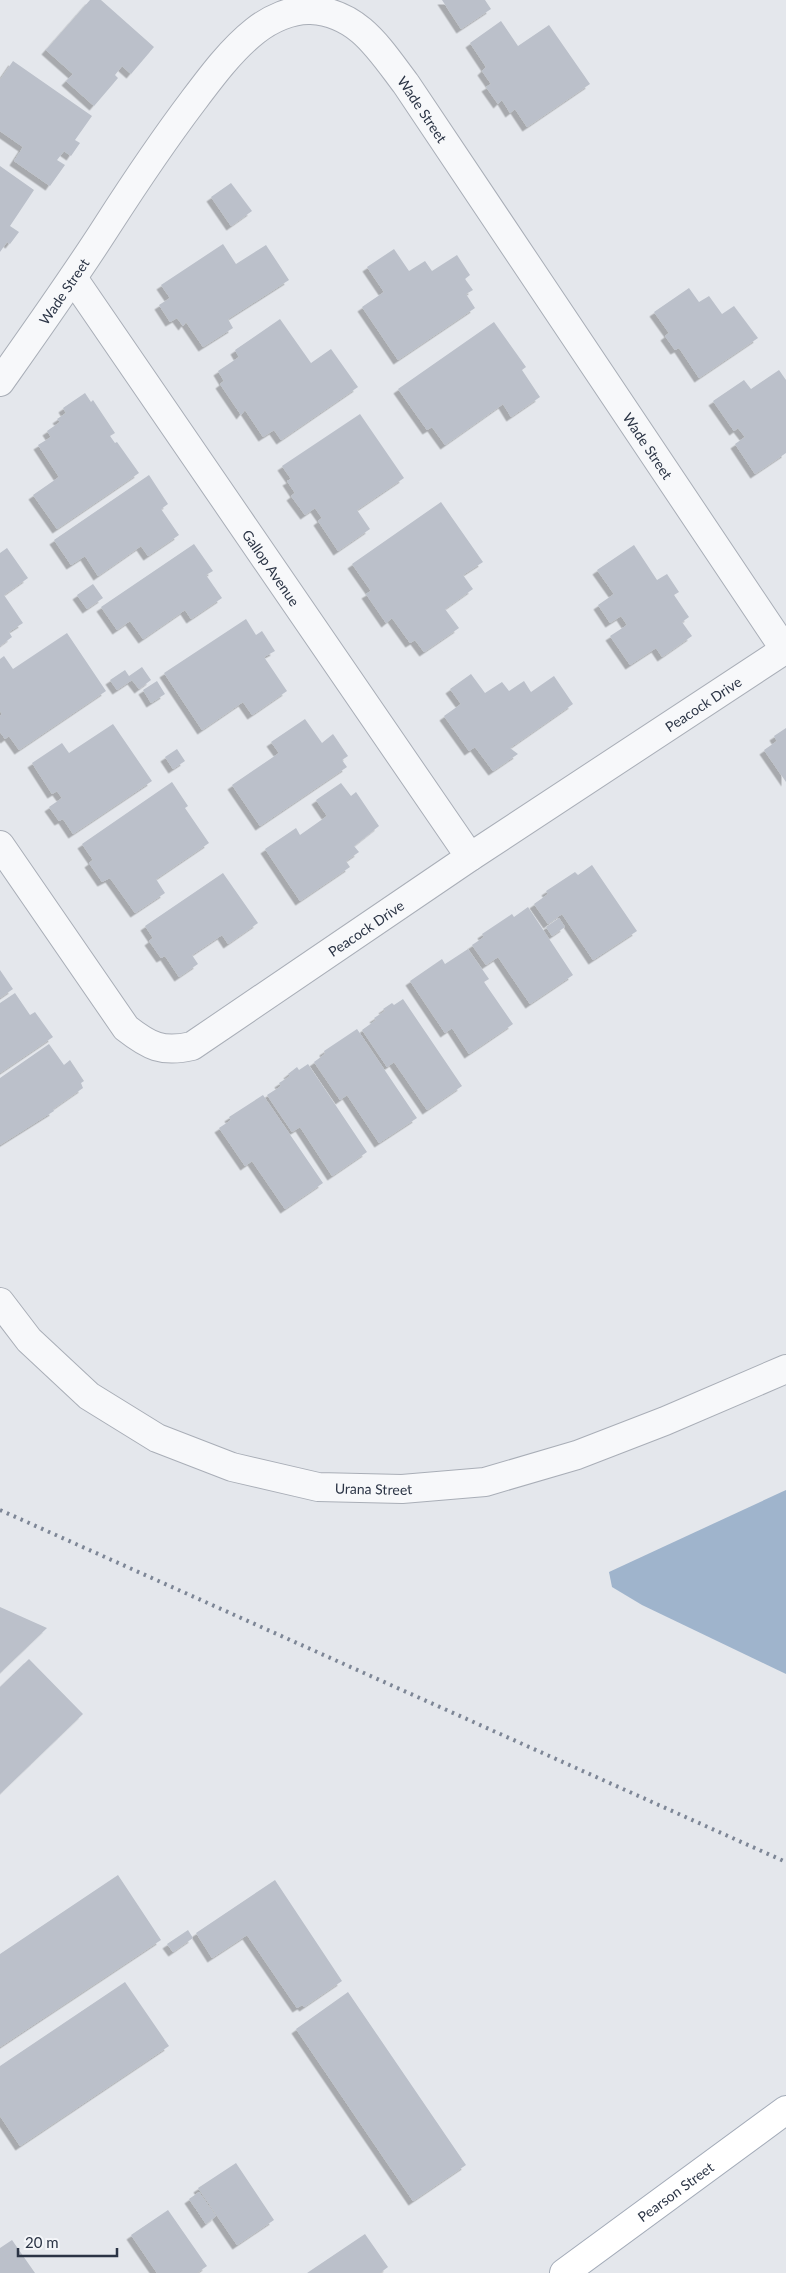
<svg xmlns="http://www.w3.org/2000/svg" width="786" height="2273" font-family="Lato,sans-serif">
<style>
.water{fill:#9fb4cc}
.building{fill:#bbc0ca;filter:url(#shadow)}
.lines{fill:none;stroke-linecap:round;stroke-linejoin:round}
.minor-casing{stroke:#a9aeb7;stroke-width:30}
.major-casing{stroke:#a3abb8;stroke-width:30}
.minor{stroke:#f7f8fa;stroke-width:28}
.major{stroke:#fff;stroke-width:28}
.rail{stroke:#7d8696;stroke-width:4;stroke-dasharray:2.5 5;stroke-linecap:butt}
.labels{text-anchor:middle;dominant-baseline:central;stroke-width:4.5;stroke-linejoin:round;paint-order:stroke}
.street-label{font-size:14px;fill:#2b3445;stroke:#f4f6f9}
</style>
<defs>
<filter id="shadow"><feDropShadow dx="-4.5" dy="4.5" stdDeviation="0" flood-color="#0004"/></filter>
</defs>
<rect width="100%" height="100%" fill="#e4e7ec"/>
<path class="water" d="M786,1490V1674L642,1605L612,1587L609,1572Z"/>
<path class="building" d="M90,0H101L154,47L131,74L122,66L115,75L118,78L94,106L66,81L73,74L46,50Z
M442,0H485L491,9L461,29Z
M501,21L518,46L549,25L590,84L527,127L515,109L510,113L502,100L498,104L486,87L491,84L482,71L486,67L470,43Z
M13,61L92,116L75,140L80,143L71,156L64,151L57,160L65,165L50,186L14,161L23,147L0,131V80Z
M0,166L34,190L10,226L19,232L10,244L7,242L0,252Z
M231,183L252,211L231,226L211,197Z
M223,244L236,264L266,245L289,280L228,319L233,328L203,347L186,322L183,326L177,318L170,322L159,305L170,298L161,285Z
M394,249L409,271L425,261L432,271L457,255L470,275L465,279L473,290L466,294L475,308L398,360L362,307L384,292L367,267Z
M689,288L699,302L709,296L722,314L734,306L758,338L699,378L679,348L675,350L665,336L669,333L654,312Z
M280,319L311,363L331,349L358,387L281,440L274,430L263,437L245,410L241,415L220,384L224,381L218,371L239,357L235,350Z
M494,322L526,367L522,370L540,397L511,417L503,404L445,445L432,427L427,430L398,389Z
M779,370L786,380V453L755,474L735,444L745,437L738,428L734,431L713,401L744,380L751,389Z
M85,393L91,402L93,400L115,433L110,436L115,443L117,442L139,473L57,529L33,495L59,477L38,445L51,437L47,431L60,422L57,419L66,413L63,408Z
M360,414L404,478L357,510L370,529L338,551L318,521L322,518L315,508L305,515L291,496L295,493L287,481L291,479L282,466Z
M149,475L168,504L161,509L179,535L148,556L141,546L98,576L85,556L71,565L54,540Z
M441,502L483,562L463,575L473,589L445,609L459,628L424,652L415,640L410,643L392,618L386,623L366,594L371,591L352,564Z
M194,544L213,571L206,575L222,598L191,619L185,610L143,639L130,621L117,630L101,607Z
M634,545L657,580L667,574L679,592L674,595L689,617L682,622L692,636L662,657L656,648L630,665L610,636L627,625L621,616L610,623L598,605L614,594L597,570Z
M7,548L28,578L4,595L23,623L9,632L12,637L0,646V553Z
M93,584L103,598L87,609L77,595Z
M246,619L256,635L262,631L275,651L264,657L287,691L252,715L243,702L202,730L164,673Z
M67,633L106,691L19,750L9,736L5,739L0,732V716L2,714L0,711V659L4,656L13,669Z
M142,667L151,680L139,689L132,680L117,690L110,680L125,670L129,676Z
M471,674L485,693L502,682L509,691L524,681L531,692L554,676L573,704L510,748L518,754L493,771L475,747L469,751L444,716L461,704L450,689Z
M157,681L165,694L151,703L143,690Z
M305,719L322,743L333,734L348,756L342,760L347,767L260,826L232,785L279,753L271,742Z
M113,724L152,781L73,834L63,819L59,821L49,807L62,798L57,791L52,794L32,763L62,743L69,753Z
M786,728V782L764,750L777,741L774,736Z
M177,749L185,761L173,769L165,757Z
M172,782L188,806L185,808L209,843L156,879L165,893L135,913L110,878L102,882L89,863L93,860L82,844Z
M341,783L351,796L356,792L379,826L354,846L359,852L346,861L350,867L300,901L265,849L296,828L300,835L327,816L316,800Z
M592,865L637,931L593,960L562,914L548,924L534,904L548,894L546,891L575,872L578,875Z
M223,873L258,923L228,944L222,935L192,955L198,964L179,977L165,956L161,958L149,941L153,938L145,926Z
M528,907L573,975L530,1004L498,957L486,965L472,945L484,937L482,934L512,914L514,917Z
M559,918L565,927L552,936L546,927Z
M468,949L489,979L484,982L513,1024L469,1054L452,1028L445,1033L410,981L442,959L445,964Z
M0,970L13,989L0,998Z
M15,993L30,1015L35,1012L53,1037L0,1073V1003Z
M403,999L462,1086L427,1110L394,1062L387,1067L362,1030L376,1020L374,1018L385,1011L383,1009L392,1003L394,1005Z
M357,1029L417,1118L379,1143L347,1095L340,1100L314,1062L325,1054L324,1051Z
M49,1044L64,1065L70,1060L84,1081L81,1083L83,1088L53,1109L54,1111L0,1145V1078Z
M308,1064L367,1152L332,1176L300,1127L292,1132L267,1095L281,1086L279,1083L290,1076L288,1074L297,1067L299,1070Z
M263,1095L323,1183L285,1209L252,1161L245,1166L219,1128L231,1120L229,1117Z
M0,1607L47,1628L0,1673Z
M29,1659L83,1714L0,1794V1687Z
M118,1875L161,1940L0,2047V1954Z
M275,1880L342,1981L304,2007L302,2005L297,2008L247,1935L212,1958L196,1933Z
M188,1930L193,1938L173,1952L167,1944Z
M125,1982L169,2046L20,2146L0,2116V2066Z
M348,1992L466,2165L413,2201L296,2029Z
M236,2163L274,2220L237,2245L198,2188Z
M199,2192L216,2216L206,2224L189,2199Z
M168,2210L207,2266L197,2273H157L131,2235Z
M365,2234L388,2267L380,2273H307Z
M12,2240L35,2273H0V2248Z"/>
<g class="lines">
<g class="minor-casing">
<g id="minor">
<path id="s1" d="M73,278L470,857"/>
<path id="s2" d="M0,382C36,331 73,279 107,226C134,184 162,142 193,101C211,77 231,50 255,31C270,19 292,9 311,10C359,13 380,50 406,84L785,650"/>
<path id="s3" d="M0,845L126,1028C149,1046 162,1053 192,1046L470,857L786,649"/>
<path id="s4" d="M0,1302L29,1340L89,1396L157,1438L232,1467L318,1487L402,1489L485,1482L577,1455L665,1421L786,1369"/>
</g>
</g>
<g class="major-casing">
<g id="major">
<path id="s5" d="M564,2273L786,2110"/>
</g>
</g>
<use href="#minor" class="minor"/>
<use href="#major" class="major"/>
<path class="rail" d="M0,1510L786,1862"/>
</g>
<g class="labels">
<g class="street-label">
<text stroke="none"><textPath href="#s2" startOffset="651">Wade Street</textPath></text>
<text stroke="none"><textPath href="#s2" startOffset="111">Wade Street</textPath></text>
<text stroke="none"><textPath href="#s2" startOffset="1056">Wade Street</textPath></text>
<text stroke="none"><textPath href="#s1" startOffset="351">Gallop Avenue</textPath></text>
<text stroke="none"><textPath href="#s3" startOffset="909">Peacock Drive</textPath></text>
<text stroke="none"><textPath href="#s3" startOffset="504">Peacock Drive</textPath></text>
<text stroke="none"><textPath href="#s4" startOffset="434">Urana Street</textPath></text>
<text stroke="none"><textPath href="#s5" startOffset="138">Pearson Street</textPath></text>
</g>
</g>
<path d="M18 2248v8h99v-8" fill="none" stroke="#2b3445" stroke-width="2.5"/>
<text x="25" y="2248" font-size="15" fill="#2b3445" stroke="#f4f6f9" stroke-width="4" paint-order="stroke">20 m</text>
</svg>
